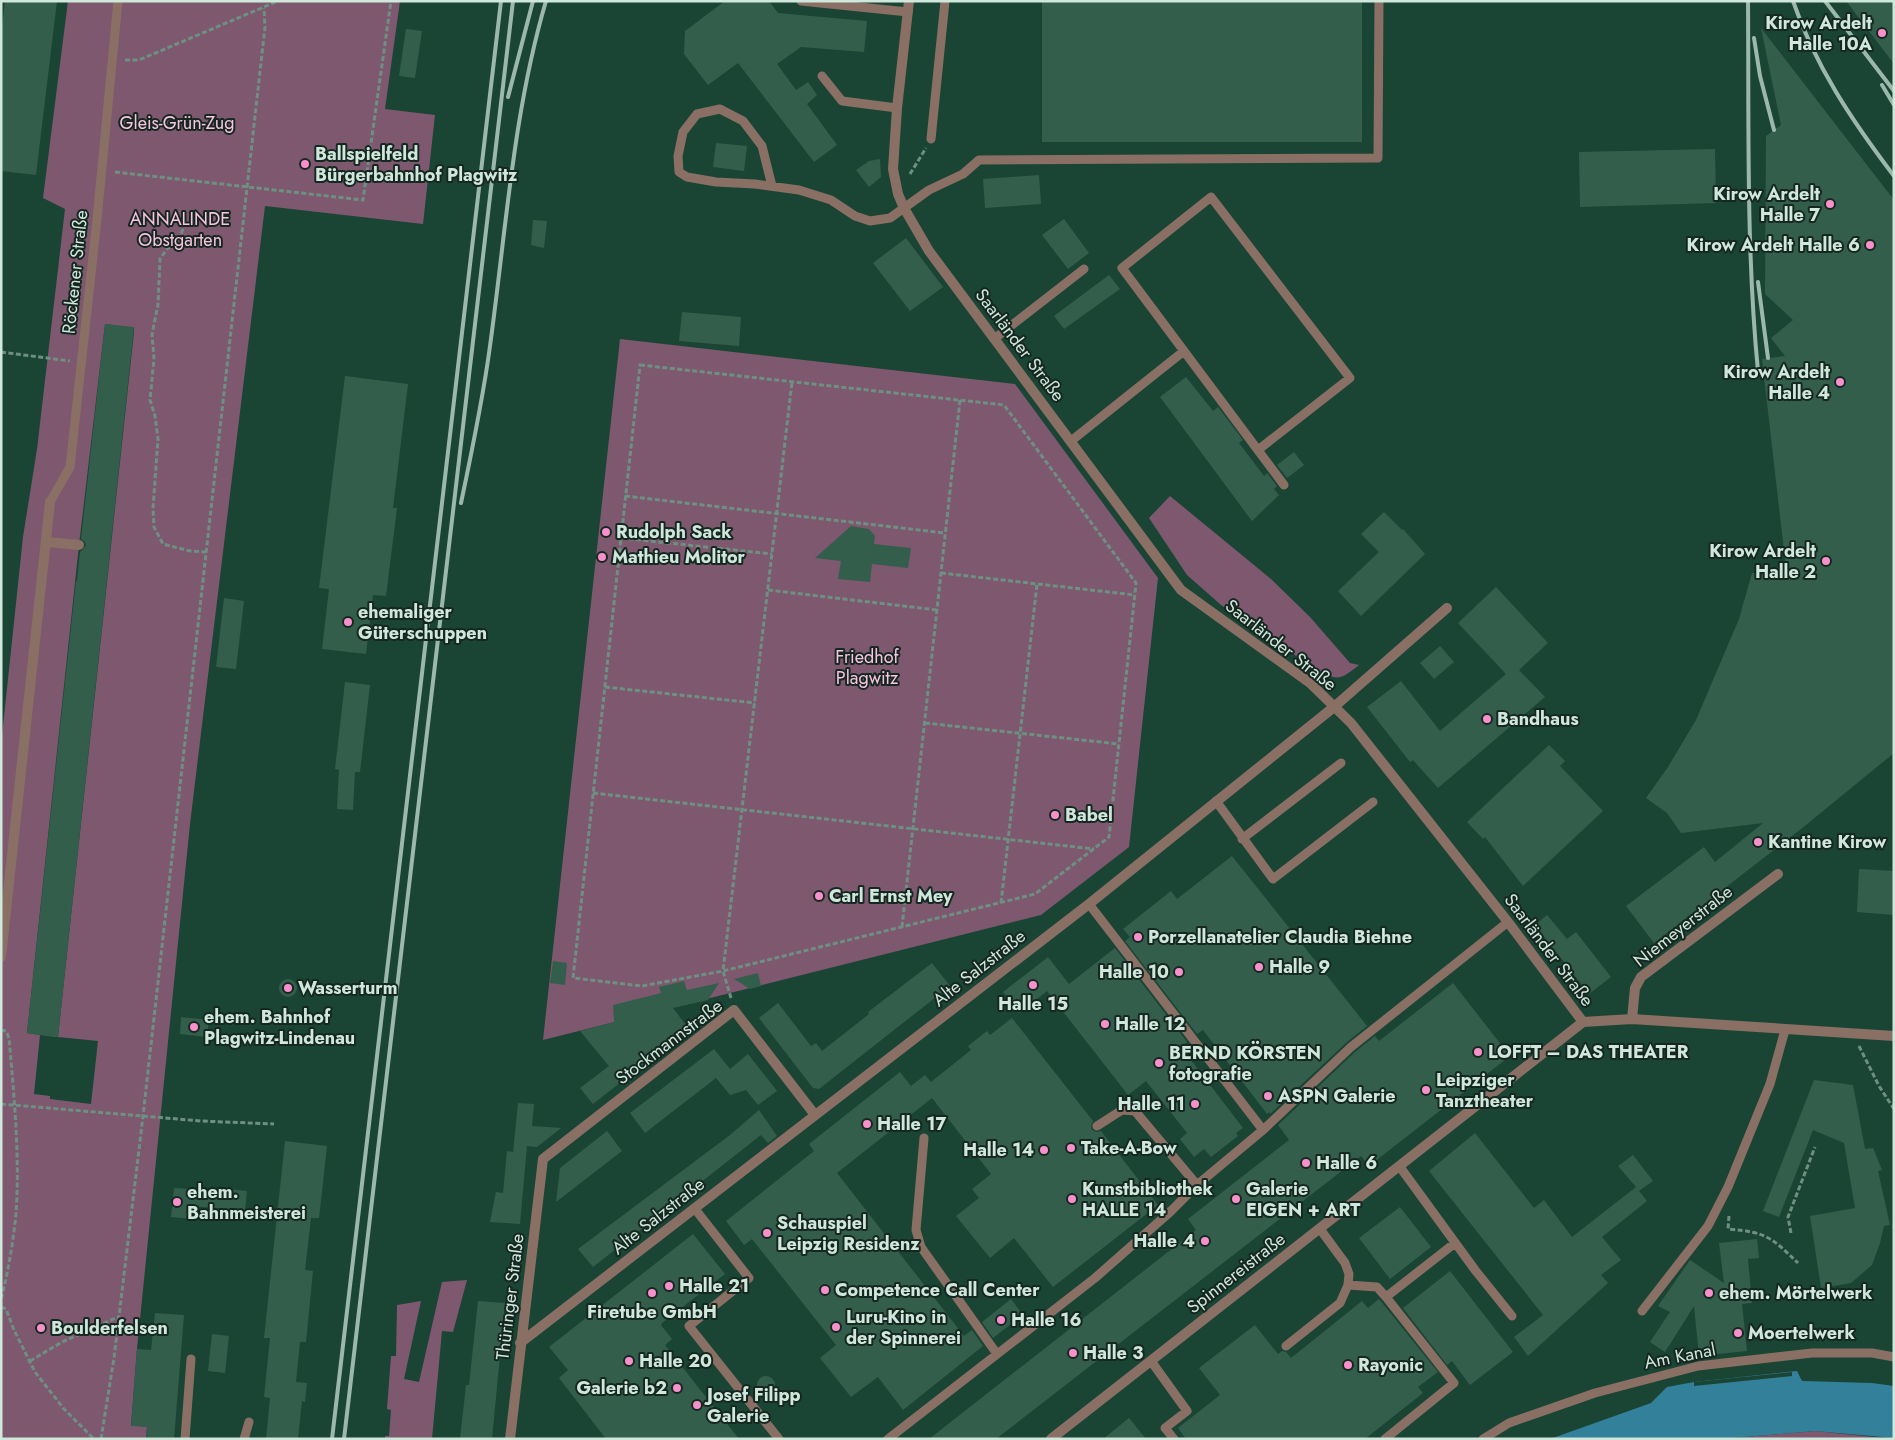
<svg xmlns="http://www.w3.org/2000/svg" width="1895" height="1440" font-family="Jost,sans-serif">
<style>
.green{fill:#7e586e;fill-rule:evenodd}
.water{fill:#33809b}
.pier{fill:#1a4534}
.building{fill:#345e4c}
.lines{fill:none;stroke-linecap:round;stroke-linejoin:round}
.path{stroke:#6e9082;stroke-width:3;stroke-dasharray:5 2.5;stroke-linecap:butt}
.service{stroke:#8a7064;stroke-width:9}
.minor{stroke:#8a7064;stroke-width:10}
.tertiary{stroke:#8a7064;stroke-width:10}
.rail{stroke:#9cb8ac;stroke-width:4}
.poi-dot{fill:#f890cc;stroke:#152720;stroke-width:2}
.labels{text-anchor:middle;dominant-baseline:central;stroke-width:4;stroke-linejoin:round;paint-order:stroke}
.poi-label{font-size:18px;font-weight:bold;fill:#d0e7dc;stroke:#152720;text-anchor:start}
.park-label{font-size:18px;fill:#f8c4e0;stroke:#152720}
.street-label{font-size:18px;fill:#d0e7dc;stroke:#152720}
</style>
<rect width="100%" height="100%" fill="#1a4534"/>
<path class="green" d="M68,1H400L385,109L435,115L423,224L265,206L190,824L137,1349L131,1425L147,1427L146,1439H1V745L23,537L37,449L65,209L43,198ZM105,324L134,328V332L58,1037L98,1041L91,1104L50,1099V1096L34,1094L40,1035L27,1033L79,545Z
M620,339L1015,384L1158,578L1129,847L1041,915L543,1040Z
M1170,496L1271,579L1310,617L1350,663L1359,665C1340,680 1339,681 1317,670L1221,605L1187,575L1149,518Z
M467,1280L453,1332L442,1331L432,1439H385V1436H389L391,1410L387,1409L391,1356H396L397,1305L421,1301L404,1379L419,1382L442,1282Z
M1815,1431L1894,1439H1721Z"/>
<path class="water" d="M1797,1371L1802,1381L1872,1383L1894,1386V1438L1815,1431L1721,1439H1550L1651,1403L1667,1387L1694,1382Z"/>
<path class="pier" d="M1792,1372V1376L1694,1386V1382Z"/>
<path class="building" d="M5,1H57L36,175L1,171V35Z
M725,1H769L778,13L867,21L864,52L801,47L777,64L796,90L808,82L817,95L807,104L837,145L814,162L738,63L708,85L684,54L685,31Z
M1042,1H1362V142H1042Z
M1846,1H1894V64Z
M1761,28L1894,200V753L1801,829L1654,943L1626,906L1704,847L1715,862L1763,823L1681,833L1667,813L1646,798L1668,767L1696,720L1739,619L1752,573L1787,577L1762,359L1785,356L1771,338L1793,320L1765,294L1766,136L1781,125Z
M406,29L422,31L415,78L399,76Z
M716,143L747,146L744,171L713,167Z
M1715,149L1716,203L1580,207L1579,152Z
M880,159L881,177L869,187L856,170L869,161Z
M1039,175L1041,204L985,208L983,179Z
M1064,219L1089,253L1068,269L1042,235Z
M533,220L547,221L544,248L531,245Z
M906,238L943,287L910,311L873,263Z
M1109,275L1120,289L1064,329L1054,316Z
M682,312L741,317L739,346L679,341Z
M105,324L134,327L58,1037H53L27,1033L76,581H77L80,552L86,546L85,542L81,539Z
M345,376L408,384L393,508H397L386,596L373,595L366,654L322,649L329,589L319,588Z
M1186,377L1213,411L1218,407L1243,440L1239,443L1264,476L1267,473L1277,486L1274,489L1279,495L1252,521L1160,397Z
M1294,452L1304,465L1287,478L1277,465Z
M1384,512L1402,530L1403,529L1425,554L1361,616L1338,591L1379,552L1361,534Z
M851,526L869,529L875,536L874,544L911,548L908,568L872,564L870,582L838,579L841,561L815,558Z
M1496,587L1548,643L1519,670L1545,697L1438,788L1413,760L1410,762L1367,707L1401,681L1440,731L1506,674L1458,623Z
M224,598L244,601L236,669L216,667Z
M1440,646L1454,662L1434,679L1420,663Z
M345,682L370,685L360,772H355L353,810L337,809L339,770L335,769Z
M1549,745L1565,761L1560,766L1603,811L1523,886L1485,837L1483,839L1467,822Z
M1232,856L1367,1026L1347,1042L1270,1114L1269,1112L1267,1114L1203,1030L1197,1034L1125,941L1130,937L1123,929L1171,891L1177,899Z
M1859,869L1894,871V915L1857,912Z
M1547,915L1567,939L1576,932L1611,977L1589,994L1535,925Z
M1115,948L1187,1042L1181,1047L1243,1128L1236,1133L1238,1136L1211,1157L1204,1149L1194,1157L1180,1139L1187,1133L1146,1081L1128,1095L1047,991L1020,1013L1003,992L1048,957L1069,984Z
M553,961L567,963L565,985L550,983Z
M932,963L950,986L819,1089L813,1088L759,1018L778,1003L811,1046L816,1043L822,1051L869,1014L868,1012Z
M758,973L761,986L750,989L734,979Z
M279 988a9 9 0 1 1 18 0a9 9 0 1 1-18 0Z
M684,981L687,990L719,983L708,1000L673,1008L689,1029L593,1104L580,1088L609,1066L580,1031L614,1022L613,1005L661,993L659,987Z
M1453,983L1510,1056L1369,1166L1361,1156L996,1439H929L1196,1230L1188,1219L1289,1140L1278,1125L1355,1052L1375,1036L1379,1041Z
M181,1017L209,1020L207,1037L180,1034Z
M1012,1018L1093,1121L1091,1126L1092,1130L1097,1132L1101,1131L1158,1205L1053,1287L1014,1238L990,1258L956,1216L979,1198L972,1189L991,1174L932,1098L837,1173L964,1336L972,1330L983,1346L903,1410L878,1377L851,1397L820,1358L836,1345L752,1239L744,1245L726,1221L814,1151L809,1144L900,1072L911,1086L925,1075L931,1082L971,1050L968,1046L987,1031L990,1035Z
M714,1049L730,1069L748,1054L777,1091L758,1105L746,1090L730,1095L716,1078L645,1133L630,1113Z
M1814,1080L1853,1085L1865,1149L1873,1148L1882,1170L1878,1171L1890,1225L1884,1226L1880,1243L1872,1265L1851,1283L1821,1288L1810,1216L1855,1208L1844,1143L1813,1130L1779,1217L1763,1211Z
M518,1103L534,1104L532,1126L561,1128L537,1147L527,1146L520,1224L490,1222L496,1192L503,1193L507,1151L513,1152Z
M759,1110L777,1136L768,1143L761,1135L593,1267L578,1249L730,1135Z
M607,1131L622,1151L556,1202L560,1168Z
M1475,1133L1534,1208L1544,1200L1572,1237L1636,1187L1618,1166L1633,1155L1653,1181L1639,1191L1647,1201L1602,1237L1621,1260L1601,1275L1608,1283L1528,1356L1514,1337L1543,1315L1429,1171Z
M285,1141L327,1146L319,1218H311L305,1270L313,1271L306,1342H300L296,1382L307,1383L305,1402L302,1401L298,1439H266L270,1398L264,1397L270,1338H264Z
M174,1188L219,1191L220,1188L247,1191L245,1211L193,1206L192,1219L171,1217Z
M1400,1207L1431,1247L1390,1279L1359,1238Z
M693,1234L725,1274L662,1323L661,1325L672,1339L665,1345L739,1439H606L559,1378L568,1370L549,1347Z
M1757,1239L1759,1258L1748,1259L1752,1303L1742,1304L1747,1351L1699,1356L1694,1306L1665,1352L1650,1342L1670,1312L1658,1306L1690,1260L1724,1283L1719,1243Z
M1450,1271L1513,1352L1470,1385L1452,1361L1447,1365L1403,1308Z
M1011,1299L1023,1315L993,1338L982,1322Z
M1379,1299L1438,1372L1418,1387L1423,1393L1365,1439H1186L1178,1428L1220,1395L1199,1368L1255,1325L1278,1354L1282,1351L1286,1352L1291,1358L1362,1301L1368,1308Z
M478,1301L505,1303L492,1439H460L466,1385H469Z
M155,1313L184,1315L174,1439H146L147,1427L131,1426L137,1349L151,1350Z
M212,1334L229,1336L225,1373L208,1371Z
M757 1385a9 9 0 1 1 18 0a9 9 0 1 1-18 0Z
M1129,1418L1146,1439H1103Z"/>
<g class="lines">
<path class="path" d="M125,60H139L278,1
M115,172L363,200L391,1
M910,174L926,148
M183,229L178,241L167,249L160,259L158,305L152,334L154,359L150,400L155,416L158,439L153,508L154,527L163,544L190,551L206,552
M1,352L70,361
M640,365L1004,405L1136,583L1109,837L1035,894L723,971L642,986L573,978Z
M625,496L945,533
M621,538L772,554
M941,573L1135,595
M768,590L937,610
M605,687L755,703
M925,723L1119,744
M593,793L1094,849
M1001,903L1037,584
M902,927L960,400
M731,998L723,971L792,382
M1,1030L6,1031L9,1038C14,1096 20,1155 16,1214C13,1243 8,1272 1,1300
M1859,1046L1879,1086L1894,1109
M1,1104L201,1121L274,1124
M1729,1216L1728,1229C1766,1232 1771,1237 1798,1263
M1791,1233L1788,1217L1815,1147
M1,1307L6,1309L14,1330L35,1372L64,1409L94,1439
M30,1361L62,1342L118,1317
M101,1439L114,1358L143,1116L265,27L264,8"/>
<path class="service" d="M801,1L908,12
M822,76L842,101L897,108
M931,139L945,1
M772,186L762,146L743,121L720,109L697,114L683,132L678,156L679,172L687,177L716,182L755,184L799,190L831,200L855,216L870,221L890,218L929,190L963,174L979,160L1378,158L1379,1
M994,339L1084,269
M1071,441L1184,351
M1258,450L1350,378L1211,197L1122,268L1284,485
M50,502L70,467L97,219L118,1
M1216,801L1273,879L1373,802
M1242,839L1341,763
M1089,904L1263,1130
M1097,1126L1122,1110L1135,1111L1197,1185
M924,1138L916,1230L921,1247L997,1354
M1400,1167L1475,1270L1512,1316
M695,1209L749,1278L689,1326L779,1439
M1348,1285L1377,1287L1386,1297
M1642,1311L1708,1226L1728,1187L1770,1084L1785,1030
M1286,1346L1340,1303L1348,1285L1349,1274L1345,1263L1320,1229
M1151,1361L1187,1411L1165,1428L1174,1439
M185,1439L191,1359
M244,1439L249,1422
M888,1439L1095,1278L1170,1212L1197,1185L1263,1130L1351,1047L1508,922
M1385,1439L1454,1383L1386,1297L1455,1243
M1483,1439L1509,1423L1595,1393L1698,1366L1812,1353H1872L1894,1357"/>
<path class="minor" d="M909,1L897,108L893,169L898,194L904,208L929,251L1181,590L1310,683L1351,723L1508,922L1583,1022
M47,542L79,545
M1,957L50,502
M1632,1019L1635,988L1641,977L1778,874
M520,1343L1089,904L1334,707L1447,608
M510,1439L543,1159L734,1010L815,1115"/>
<path class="tertiary" d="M1051,1439L1583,1022L1632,1019L1894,1036"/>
<path class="rail" d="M1748,1C1749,124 1746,249 1758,371
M1793,1C1815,66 1853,122 1894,176
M1825,1L1894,91
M1754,38L1760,76L1774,130
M1882,85L1894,105
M508,97L533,1
M1758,282L1768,358
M461,503C472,451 483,399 490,346C506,231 513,113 546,1
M332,1439L501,1
M344,1439L513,1"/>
</g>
<g class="poi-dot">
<circle cx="1882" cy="33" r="5"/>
<circle cx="305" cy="164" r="5"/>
<circle cx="1830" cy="204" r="5"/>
<circle cx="1870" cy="245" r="5"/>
<circle cx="1840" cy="382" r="5"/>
<circle cx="606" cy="532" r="5"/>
<circle cx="602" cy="557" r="5"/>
<circle cx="1826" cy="561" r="5"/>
<circle cx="348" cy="622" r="5"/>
<circle cx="1487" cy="719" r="5"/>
<circle cx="1055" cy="815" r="5"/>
<circle cx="1758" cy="842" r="5"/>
<circle cx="819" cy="896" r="5"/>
<circle cx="1138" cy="937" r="5"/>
<circle cx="1259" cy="967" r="5"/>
<circle cx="1179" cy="972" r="5"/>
<circle cx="1033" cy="985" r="5"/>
<circle cx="288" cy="988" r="5"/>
<circle cx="1105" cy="1024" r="5"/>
<circle cx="194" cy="1027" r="5"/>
<circle cx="1478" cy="1052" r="5"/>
<circle cx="1159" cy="1063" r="5"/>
<circle cx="1426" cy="1090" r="5"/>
<circle cx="1268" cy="1096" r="5"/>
<circle cx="1195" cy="1104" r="5"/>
<circle cx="867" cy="1124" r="5"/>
<circle cx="1071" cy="1148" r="5"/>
<circle cx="1044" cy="1150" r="5"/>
<circle cx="1306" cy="1163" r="5"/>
<circle cx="1072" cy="1199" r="5"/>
<circle cx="1236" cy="1199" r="5"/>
<circle cx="177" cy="1202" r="5"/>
<circle cx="767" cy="1233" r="5"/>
<circle cx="1205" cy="1241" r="5"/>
<circle cx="669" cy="1286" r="5"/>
<circle cx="825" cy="1290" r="5"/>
<circle cx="652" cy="1293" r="5"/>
<circle cx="1709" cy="1293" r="5"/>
<circle cx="1001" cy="1320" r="5"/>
<circle cx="836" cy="1327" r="5"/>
<circle cx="41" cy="1328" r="5"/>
<circle cx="1738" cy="1333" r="5"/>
<circle cx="1073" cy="1353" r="5"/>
<circle cx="629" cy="1361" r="5"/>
<circle cx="1348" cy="1365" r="5"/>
<circle cx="677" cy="1388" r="5"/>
<circle cx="697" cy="1405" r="5"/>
</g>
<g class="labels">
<g class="poi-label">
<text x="1872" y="23" text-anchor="end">Kirow Ardelt<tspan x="1872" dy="21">Halle 10A</tspan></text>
<text x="315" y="154">Ballspielfeld<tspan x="315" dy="21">Bürgerbahnhof Plagwitz</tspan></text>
<text x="1820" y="194" text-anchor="end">Kirow Ardelt<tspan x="1820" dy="21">Halle 7</tspan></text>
<text x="1860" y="245" text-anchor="end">Kirow Ardelt Halle 6</text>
<text x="1830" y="372" text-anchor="end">Kirow Ardelt<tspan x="1830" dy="21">Halle 4</tspan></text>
<text x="616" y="532">Rudolph Sack</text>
<text x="1816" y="551" text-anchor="end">Kirow Ardelt<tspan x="1816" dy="21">Halle 2</tspan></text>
<text x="612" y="557">Mathieu Molitor</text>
<text x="358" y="612">ehemaliger<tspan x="358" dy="21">Güterschuppen</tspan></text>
<text x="1497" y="719">Bandhaus</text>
<text x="1065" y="815">Babel</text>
<text x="1768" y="842">Kantine Kirow</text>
<text x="829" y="896">Carl Ernst Mey</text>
<text x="1148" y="937">Porzellanatelier Claudia Biehne</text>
<text x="1269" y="967">Halle 9</text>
<text x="1169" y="972" text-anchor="end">Halle 10</text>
<text x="298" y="988">Wasserturm</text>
<text x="1033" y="1004" text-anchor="middle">Halle 15</text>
<text x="204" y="1017">ehem. Bahnhof<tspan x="204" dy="21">Plagwitz-Lindenau</tspan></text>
<text x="1115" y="1024">Halle 12</text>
<text x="1488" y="1052">LOFFT – DAS THEATER</text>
<text x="1169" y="1053">BERND KÖRSTEN<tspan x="1169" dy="21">fotografie</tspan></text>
<text x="1436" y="1080">Leipziger<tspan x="1436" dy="21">Tanztheater</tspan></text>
<text x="1278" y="1096">ASPN Galerie</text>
<text x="1185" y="1104" text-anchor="end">Halle 11</text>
<text x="877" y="1124">Halle 17</text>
<text x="1081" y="1148">Take-A-Bow</text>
<text x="1034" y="1150" text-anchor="end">Halle 14</text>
<text x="1316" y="1163">Halle 6</text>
<text x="1082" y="1189">Kunstbibliothek<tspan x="1082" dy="21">HALLE 14</tspan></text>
<text x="1246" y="1189">Galerie<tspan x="1246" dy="21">EIGEN + ART</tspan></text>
<text x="187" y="1192">ehem.<tspan x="187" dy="21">Bahnmeisterei</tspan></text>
<text x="777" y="1223">Schauspiel<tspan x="777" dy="21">Leipzig Residenz</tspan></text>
<text x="1195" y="1241" text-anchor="end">Halle 4</text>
<text x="679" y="1286">Halle 21</text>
<text x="835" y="1290">Competence Call Center</text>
<text x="1719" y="1293">ehem. Mörtelwerk</text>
<text x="652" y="1312" text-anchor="middle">Firetube GmbH</text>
<text x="846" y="1317">Luru-Kino in<tspan x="846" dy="21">der Spinnerei</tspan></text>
<text x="1011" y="1320">Halle 16</text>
<text x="51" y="1328">Boulderfelsen</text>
<text x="1748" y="1333">Moertelwerk</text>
<text x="1083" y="1353">Halle 3</text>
<text x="639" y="1361">Halle 20</text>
<text x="1358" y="1365">Rayonic</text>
<text x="667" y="1388" text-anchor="end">Galerie b2</text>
<text x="707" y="1395">Josef Filipp<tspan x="707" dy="21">Galerie</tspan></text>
</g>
<g class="park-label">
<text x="177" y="123">Gleis-Grün-Zug</text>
<text x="180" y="219">ANNALINDE<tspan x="180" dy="21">Obstgarten</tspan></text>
<text x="867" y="657">Friedhof<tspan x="867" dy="21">Plagwitz</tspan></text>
</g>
<g class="street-label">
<text transform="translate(75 272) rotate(-84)">Röckener Straße</text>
<text transform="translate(1020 345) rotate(53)">Saarländer Straße</text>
<text transform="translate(1281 645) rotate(38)">Saarländer Straße</text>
<text transform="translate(1683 926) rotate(-38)">Niemeyerstraße</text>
<text transform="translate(1549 950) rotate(53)">Saarländer Straße</text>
<text transform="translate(979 968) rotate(-38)">Alte Salzstraße</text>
<text transform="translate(669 1042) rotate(-37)">Stockmannstraße</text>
<text transform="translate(658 1216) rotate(-38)">Alte Salzstraße</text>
<text transform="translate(1236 1273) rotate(-38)">Spinnereistraße</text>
<text transform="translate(510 1297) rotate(-83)">Thüringer Straße</text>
<text transform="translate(1680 1356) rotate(-11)">Am Kanal</text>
</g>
</g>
<rect width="1895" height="1440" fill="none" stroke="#d0e7dc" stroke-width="5"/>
</svg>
